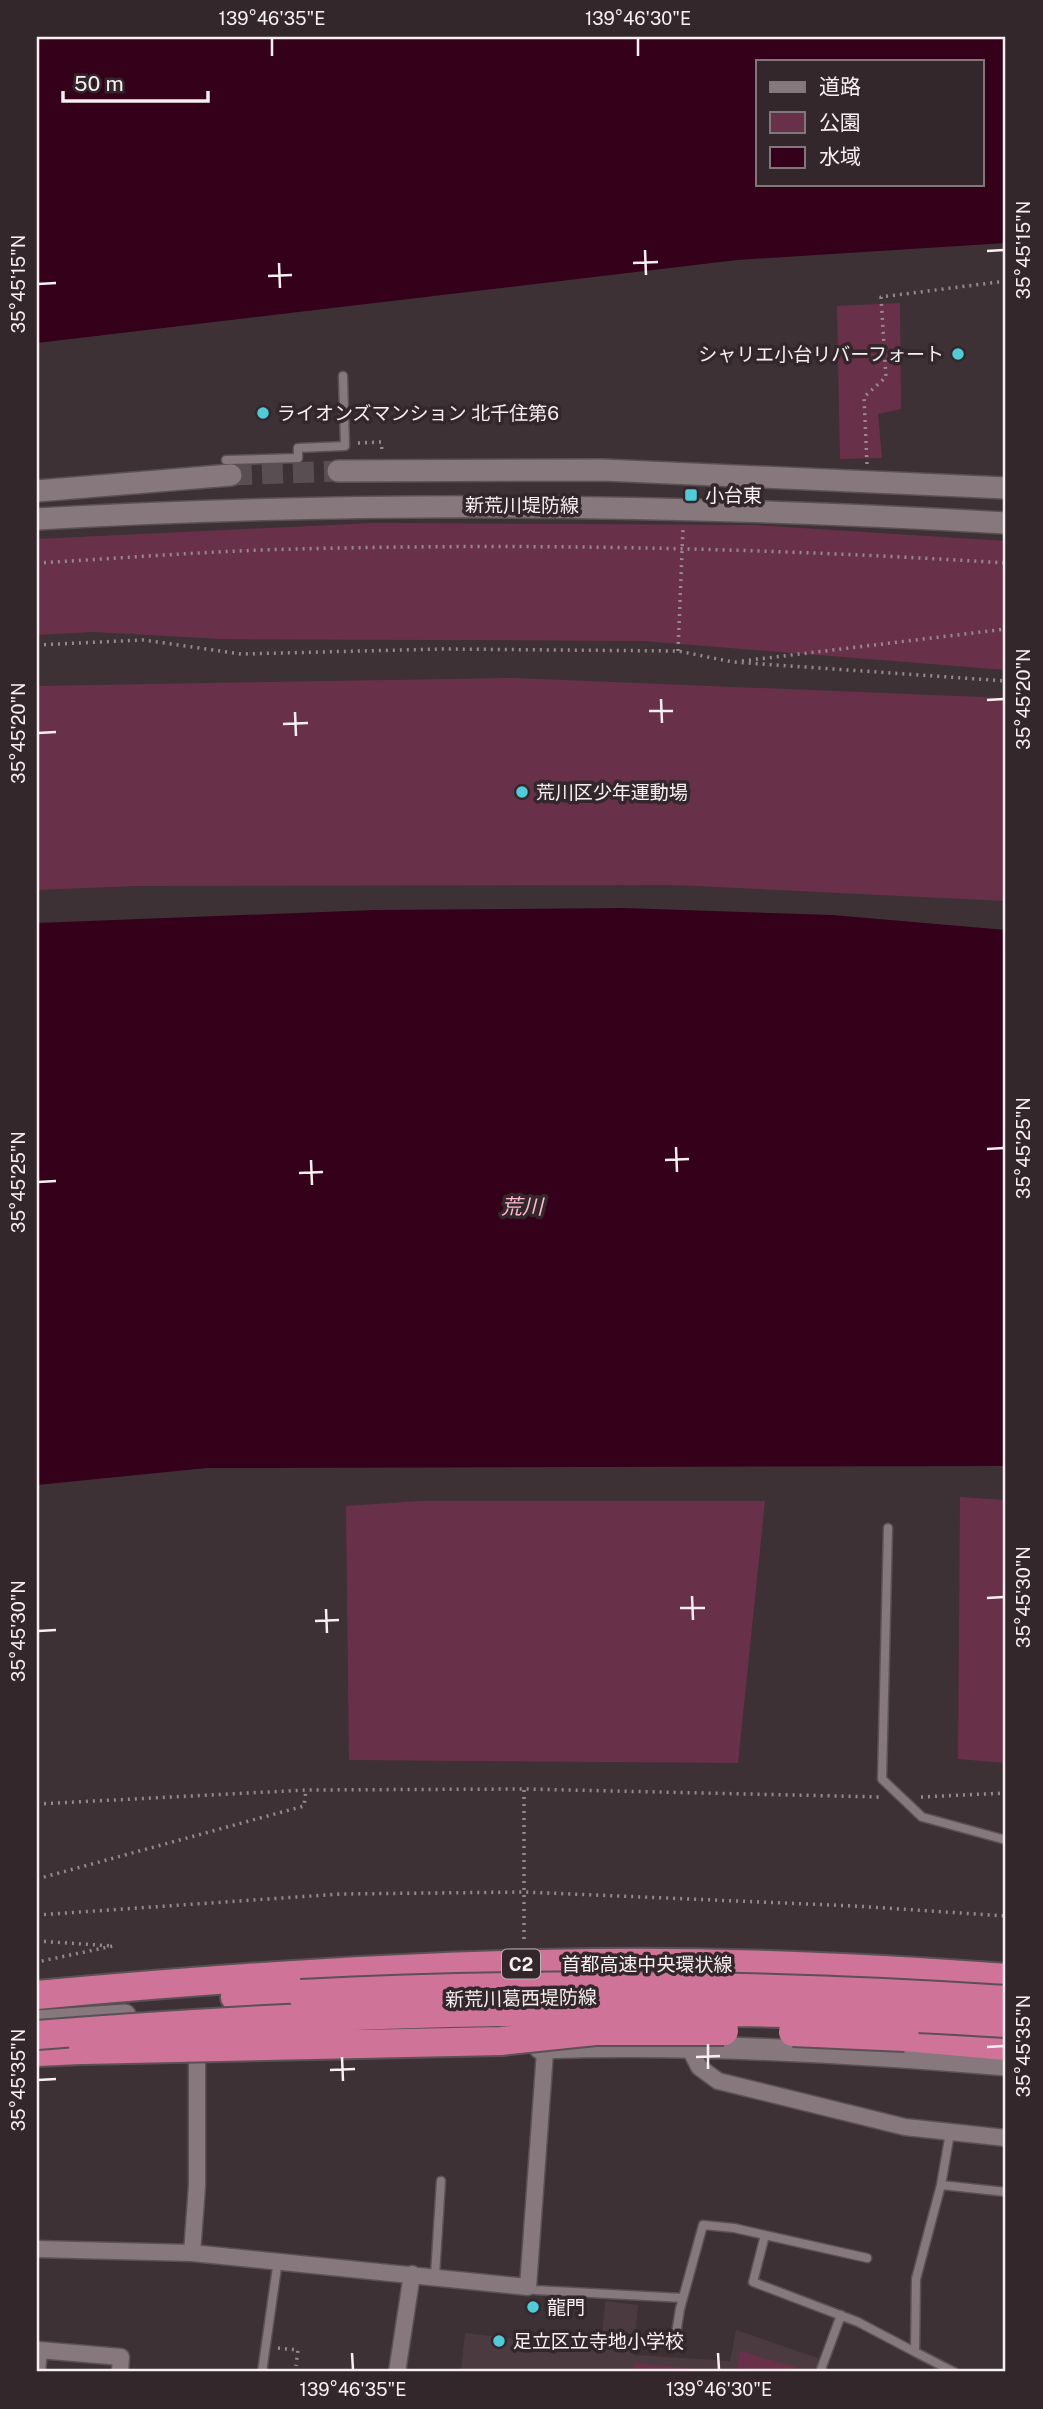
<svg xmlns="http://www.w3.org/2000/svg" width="1043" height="2409" font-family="'Public Sans','Noto Sans JP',sans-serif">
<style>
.built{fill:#4c3a41}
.green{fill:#693149}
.water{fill:#34001a;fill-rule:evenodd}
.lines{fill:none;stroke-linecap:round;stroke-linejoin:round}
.secondary-tunnel{stroke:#594e51;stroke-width:21;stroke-dasharray:21 10;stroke-linecap:butt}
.service-casing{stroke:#5b5154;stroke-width:11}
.minor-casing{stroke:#5b5154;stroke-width:19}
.secondary-casing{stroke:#5b5154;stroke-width:24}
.motorway-casing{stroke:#5b5154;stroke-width:32}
.path{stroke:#948a8d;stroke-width:3.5;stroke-dasharray:2 5;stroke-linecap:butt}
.service{stroke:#86787d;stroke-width:8}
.minor{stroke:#86787d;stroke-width:16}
.secondary{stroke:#86787d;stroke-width:21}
.motorway{stroke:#cf7399;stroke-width:28}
.motorway-bridge-casing{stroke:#5b5154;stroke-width:32;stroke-linecap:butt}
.motorway-bridge{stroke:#cf7399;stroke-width:28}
.ticks{fill:none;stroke:#f7eff1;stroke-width:2.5}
.poi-dot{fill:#52cbd8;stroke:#33272b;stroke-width:2.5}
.labels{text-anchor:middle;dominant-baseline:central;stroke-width:7;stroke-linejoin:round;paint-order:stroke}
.shield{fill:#33272b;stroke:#bcb3b6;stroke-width:2}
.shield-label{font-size:18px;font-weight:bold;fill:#f7eff1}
.poi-label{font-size:19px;fill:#f7eff1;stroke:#33272b;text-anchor:start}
.street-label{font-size:19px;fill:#f7eff1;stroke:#33272b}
.water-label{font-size:21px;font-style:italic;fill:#fdb8d2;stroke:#33272b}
.neatline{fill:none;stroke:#f7eff1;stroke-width:2.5}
.ticks-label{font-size:18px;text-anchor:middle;fill:#f7eff1}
</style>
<rect width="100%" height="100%" fill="#3d3135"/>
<path class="built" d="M605,2301L638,2305L634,2355L730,2361L736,2330L818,2358L816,2372H461L465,2333L601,2349Z"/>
<path class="green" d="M900,303L901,409L878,414L882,458L840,459L837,306Z
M374,523L754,525L1006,541V670L643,641L222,639L93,632L37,635V539Z
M513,678L1006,698V901L676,885L134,886L37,890V686Z
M960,1497L1006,1500V1763L958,1759Z
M421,1501H765L738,1763L349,1760L346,1506Z
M740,2351L795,2367L793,2372H737Z
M634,2363L728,2372H632Z"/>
<path class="water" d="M37,37H1006V243L737,260L37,343ZM758,61H982V184H758Z
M624,908L832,915L1006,930V1466L207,1468L37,1485V923L374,910Z"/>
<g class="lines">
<path class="secondary-tunnel" d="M231,475L338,471"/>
<g class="service-casing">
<path id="service" d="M226,460L298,458V448L345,446L343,376
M888,1528L882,1779L922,1817L1006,1840
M941,2185L950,2133
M765,2235L753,2282L858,2322L915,2352
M435,2275L441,2181
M528,2287L535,2290L683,2298
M674,2346L680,2309L703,2225L734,2228L867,2258
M262,2372L278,2260
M820,2372L841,2315
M954,2372L915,2352L916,2279L941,2185L1006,2192"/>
</g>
<g class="minor-casing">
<path id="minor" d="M689,2047L699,2067L718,2081L905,2127L1006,2138
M37,2249L192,2253L528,2287L546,2038
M192,2253L197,2186V2056
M37,2372L39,2350L121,2357L120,2372
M397,2372L412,2274"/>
</g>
<g class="secondary-casing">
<path id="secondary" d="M338,471L603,470L1006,488
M37,491L231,475
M37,519C363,500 680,504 1006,523
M37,2021L125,2015
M540,2048C695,2043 851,2052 1006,2065"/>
</g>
<g class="motorway-casing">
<path id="motorway" d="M37,1995C222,1978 407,1965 593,1963C731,1961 869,1968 1006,1978
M235,1997L301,1994
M905,2037L1006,2046
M37,2052L80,2050"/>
</g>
<path class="path" d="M358,443L381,442L382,450H379
M867,464L864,397L886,377L881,297L1006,281
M37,563C123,558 210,551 296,549C533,543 770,548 1006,563
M37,645L143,640L241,654L442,649L678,651L733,662L1006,681
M678,651L683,528
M742,661L1006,629
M524,1790V1942
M921,1797L1006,1793
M37,1804L306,1790L524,1789L882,1797
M37,1879L304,1806L306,1790
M37,1915L340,1894L524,1892L855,1906L1006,1916
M37,1941L113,1946L37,1962
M278,2348L298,2350L296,2366"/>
<use href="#service" class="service"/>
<use href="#minor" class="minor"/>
<use href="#secondary" class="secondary"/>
<use href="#motorway" class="motorway"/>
<g class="motorway-bridge-casing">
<path id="motorway-bridge" d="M301,1994C537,1982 771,1984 1006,2000
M793,2032L905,2037
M37,2035C360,2009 683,2002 1006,2023
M83,2050L501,2041L595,2031H724"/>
</g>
<use href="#motorway-bridge" class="motorway-bridge"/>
</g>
<path class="ticks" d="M272,38V56M638,38V56M645,250L646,275M987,251L1004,250M279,263L280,288M633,263L658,262M268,276L292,275M38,284L56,283M661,699L662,723M987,700L1004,699M649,711H673M295,712L296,736M283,724L308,723M38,733L56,732M676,1147L677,1172M987,1149L1004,1148M311,1160L312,1185M665,1160L689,1159M299,1173L323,1172M38,1182L56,1181M692,1596L693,1620M987,1598L1004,1597M680,1608H705M326,1609L327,1633M315,1621L339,1620M38,1631L56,1630M708,2044V2069M987,2047L1004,2046M342,2057L343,2081M696,2057L720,2056M330,2070L355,2069M38,2080L56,2079M352,2353L353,2370M718,2353L719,2370"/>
<g class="poi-dot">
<circle cx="958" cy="354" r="7"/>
<circle cx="263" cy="413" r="7"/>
<rect x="684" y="488" width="14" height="14" rx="3.5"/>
<circle cx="522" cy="792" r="7"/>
<circle cx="533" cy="2307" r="7"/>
<circle cx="499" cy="2341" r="7"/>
</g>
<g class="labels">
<rect class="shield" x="502" y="1949.5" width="38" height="29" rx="5"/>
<g class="shield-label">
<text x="521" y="1964">C2</text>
</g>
<g class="poi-label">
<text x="944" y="354" text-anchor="end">シャリエ小台リバーフォート</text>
<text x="277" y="413">ライオンズマンション 北千住第6</text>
<text x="705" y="495">小台東</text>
<text x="536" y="792">荒川区少年運動場</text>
<text x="547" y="2307">龍門</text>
<text x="513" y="2341">足立区立寺地小学校</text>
</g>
<g class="street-label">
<text x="522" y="505">新荒川堤防線</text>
<text x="647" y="1964">首都高速中央環状線</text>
<text transform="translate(521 1998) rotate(-1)">新荒川葛西堤防線</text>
</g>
<g class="water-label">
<text x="522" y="1206">荒川</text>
</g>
</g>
<rect width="1043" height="2409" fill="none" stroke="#33272b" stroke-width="77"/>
<rect x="756" y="60" width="228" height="126" fill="#33272b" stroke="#81777a" stroke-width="2"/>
<rect x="770" y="82" width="35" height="10" fill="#86787d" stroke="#81777a" stroke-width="2"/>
<text x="819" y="94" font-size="21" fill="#f7eff1">道路</text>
<rect x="770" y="112" width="35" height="21" fill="#693149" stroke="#81777a" stroke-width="2"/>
<text x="819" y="130" font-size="21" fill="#f7eff1">公園</text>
<rect x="770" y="147" width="35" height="21" fill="#34001a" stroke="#81777a" stroke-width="2"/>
<text x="819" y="164" font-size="21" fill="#f7eff1">水域</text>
<path d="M63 91v10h145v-10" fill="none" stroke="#f7eff1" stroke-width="3.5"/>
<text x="74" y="91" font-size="21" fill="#f7eff1" stroke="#33272b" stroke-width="5" paint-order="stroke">50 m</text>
<rect x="38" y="38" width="966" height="2332" class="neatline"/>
<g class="ticks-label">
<text x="272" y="25">139°46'35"E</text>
<text x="638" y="25">139°46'30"E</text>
<text transform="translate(1024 250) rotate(-90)" y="6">35°45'15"N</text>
<text transform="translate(19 284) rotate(-90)" y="6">35°45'15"N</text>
<text transform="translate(1024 699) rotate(-90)" y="6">35°45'20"N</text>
<text transform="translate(19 733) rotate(-90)" y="6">35°45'20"N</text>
<text transform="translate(1024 1148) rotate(-90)" y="6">35°45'25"N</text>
<text transform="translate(19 1182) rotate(-90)" y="6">35°45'25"N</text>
<text transform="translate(1024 1597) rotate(-90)" y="6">35°45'30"N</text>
<text transform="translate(19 1631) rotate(-90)" y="6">35°45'30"N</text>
<text transform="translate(1024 2046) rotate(-90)" y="6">35°45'35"N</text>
<text transform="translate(19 2080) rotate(-90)" y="6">35°45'35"N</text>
<text x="353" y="2396">139°46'35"E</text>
<text x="719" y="2396">139°46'30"E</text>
</g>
</svg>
